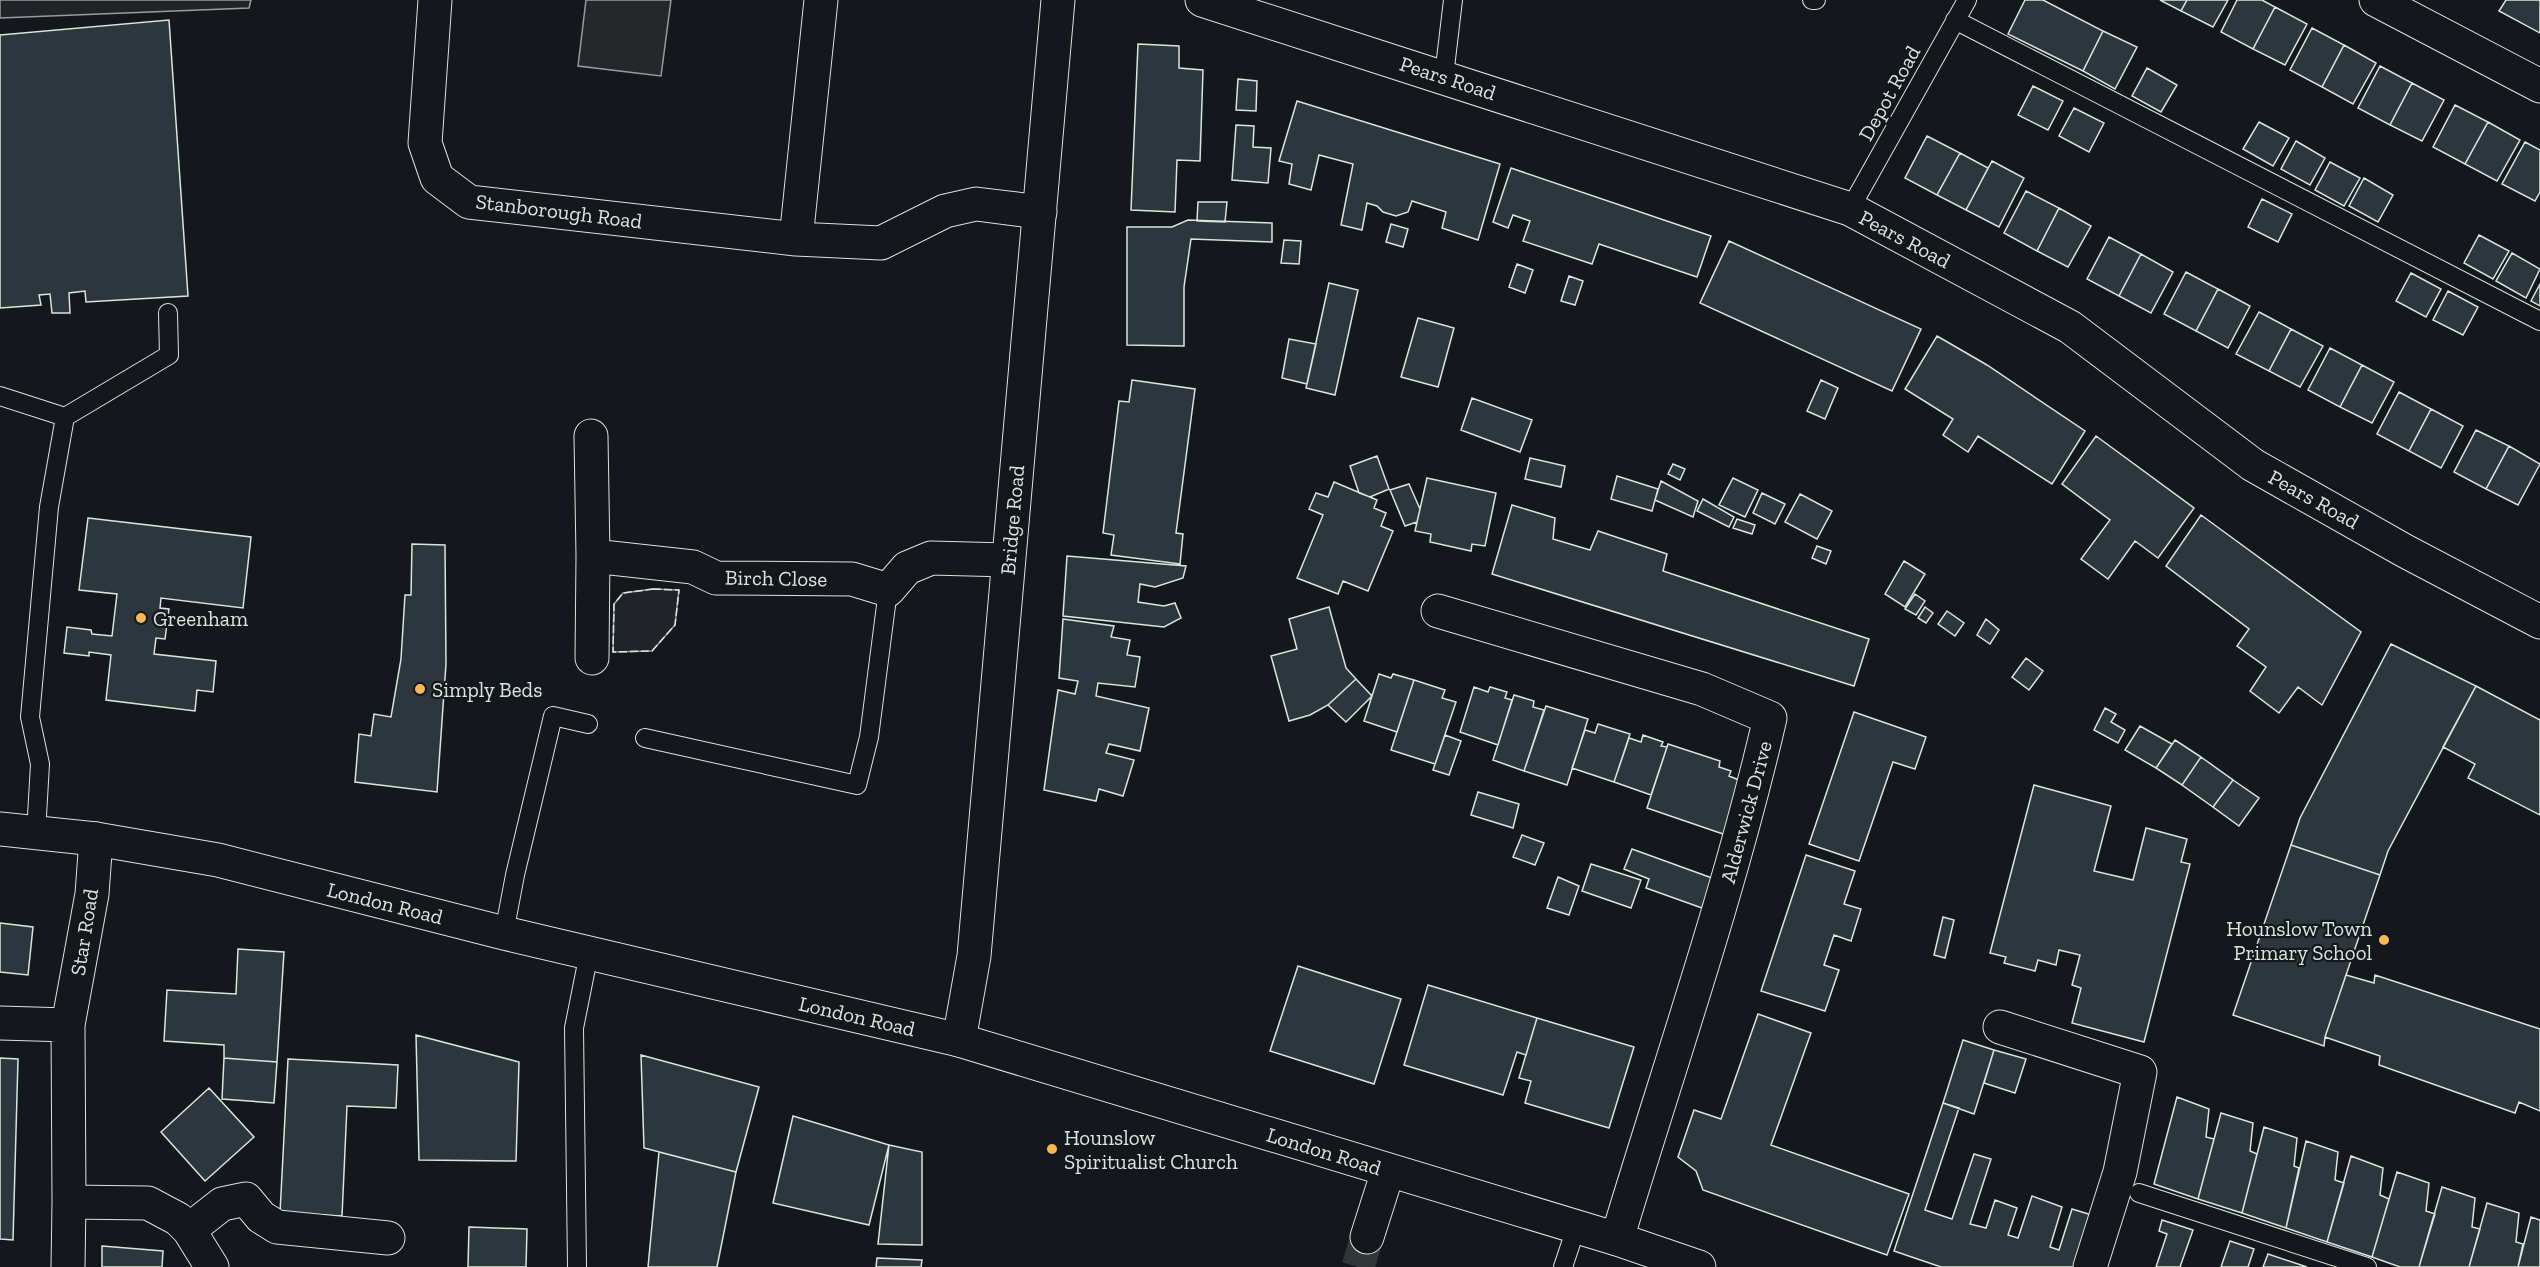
<svg xmlns="http://www.w3.org/2000/svg" width="2540" height="1267" font-family="'Zilla Slab',serif">
<style>
.green{fill:#202428;stroke:#939e99;stroke-width:1.5}
.parking{fill:#24282b;stroke:#939e99;stroke-width:1.5}
.building{fill:#2c363c;stroke:#d8e6dc;stroke-width:1.5}
.lines{fill:none;stroke-linecap:round;stroke-linejoin:round}
.minor-tunnel{stroke:#313739;stroke-width:33;stroke-dasharray:33 16;stroke-linecap:butt}
.service-casing{stroke:#d8e6dc;stroke-width:20}
.minor-casing{stroke:#d8e6dc;stroke-width:35}
.tertiary-casing{stroke:#d8e6dc;stroke-width:35}
.primary-casing{stroke:#d8e6dc;stroke-width:35}
.service{stroke:#14181c;stroke-width:18}
.minor{stroke:#14181c;stroke-width:33}
.tertiary{stroke:#14181c;stroke-width:33}
.primary{stroke:#14181c;stroke-width:33}
.fence{stroke:#d8e6dc;stroke-width:1.5;stroke-dasharray:8 3;stroke-linecap:butt}
.poi-dot{fill:#ffb74d;stroke:#14181c;stroke-width:2}
.labels{text-anchor:middle;dominant-baseline:central;stroke-width:4.5;stroke-linejoin:round;paint-order:stroke}
.street-label{font-size:21px;fill:#d8e6dc;stroke:#14181c}
.poi-label{font-size:21px;fill:#d8e6dc;stroke:#14181c;text-anchor:start}
</style>
<rect width="100%" height="100%" fill="#14181c"/>
<path class="green" d="M0,0H251L249,8L0,18Z
M653,589L679,590L675,625L652,651L613,652L614,604L623,593Z"/>
<path class="parking" d="M586,0H671L661,76L578,66Z"/>
<path class="building" d="M2025,0H2043L2103,31L2083,71L2008,34Z
M2160,0H2187L2181,11Z
M2187,0H2228L2213,27L2181,11Z
M2237,0H2262L2275,7L2253,49L2221,32Z
M2506,0H2540V33L2499,11Z
M2275,7L2307,24L2285,65L2253,49Z
M169,20L188,296L86,302L85,291L69,293L70,313H52L50,294L39,295L41,305L0,308V35Z
M2312,28L2344,45L2322,87L2290,70Z
M2103,31L2137,47L2115,89L2083,71Z
M1138,44L1179,46V68L1203,70L1200,161L1177,160L1175,212L1131,210Z
M2344,45L2376,63L2353,104L2322,87Z
M2380,66L2412,83L2390,125L2358,108Z
M2147,68L2177,85L2161,112L2132,96Z
M1238,79L1257,81L1256,111L1236,110Z
M2412,83L2444,100L2422,141L2390,125Z
M2033,86L2063,101L2048,130L2018,115Z
M1297,101L1500,164L1478,240L1442,228L1446,212L1412,201L1408,212L1396,216L1383,212L1377,206L1367,203L1362,230L1341,225L1353,164L1319,155L1311,190L1289,184L1292,164L1279,161Z
M2455,105L2488,122L2465,164L2433,147Z
M2074,108L2104,123L2089,152L2059,136Z
M2259,122L2289,138L2273,166L2243,149Z
M2488,122L2520,140L2497,181L2465,164Z
M1236,125L1254,126L1253,147L1271,148L1268,183L1232,180Z
M1927,136L1960,153L1937,195L1905,178Z
M2296,141L2325,158L2310,185L2281,169Z
M2525,142L2540,150V192L2535,201L2502,184Z
M1960,153L1988,168L1966,210L1937,195Z
M1992,161L2024,178L1999,227L1966,210Z
M2330,162L2360,178L2344,206L2315,190Z
M1511,168L1711,236L1697,277L1599,244L1592,264L1523,241L1530,221L1513,215L1508,228L1493,222Z
M2364,178L2393,195L2378,222L2349,206Z
M2026,191L2059,208L2037,251L2004,233Z
M2262,199L2292,214L2278,242L2248,227Z
M1198,202H1227L1225,222L1197,221Z
M2059,208L2091,226L2068,267L2037,251Z
M1188,220L1272,223V242L1191,239L1184,287V346L1127,345V227H1172Z
M1391,224L1408,229L1403,247L1386,242Z
M2479,235L2509,251L2493,279L2464,263Z
M2109,237L2141,254L2119,296L2087,279Z
M1284,240L1301,241L1299,264L1281,263Z
M1729,241L1921,329L1892,391L1700,303Z
M2512,253L2540,269L2526,298L2496,281Z
M2141,254L2173,272L2151,313L2119,296Z
M1517,264L1533,270L1525,293L1509,287Z
M2186,272L2218,289L2196,331L2164,314Z
M2411,273L2441,289L2426,317L2396,301Z
M1569,276L1583,281L1575,305L1561,301Z
M1329,283L1358,290L1335,395L1306,388Z
M2540,284V306L2531,301Z
M2218,289L2250,306L2228,348L2196,331Z
M2448,291L2478,307L2463,335L2433,320Z
M2259,312L2291,329L2269,371L2236,354Z
M1418,318L1454,328L1438,387L1401,377Z
M2291,329L2323,346L2300,387L2269,371Z
M1937,336L1987,365L2085,431L2052,484L1978,436L1968,452L1943,435L1953,419L1905,389Z
M1289,339L1316,344L1307,384L1282,378Z
M2330,348L2362,365L2340,407L2308,390Z
M2362,365L2394,382L2372,423L2340,407Z
M1132,380L1195,389L1176,533L1183,534L1180,564L1111,555L1114,535L1103,533L1119,401L1129,402Z
M1821,380L1838,388L1825,419L1807,411Z
M2399,392L2431,409L2409,451L2377,434Z
M1472,398L1532,420L1520,452L1461,430Z
M2431,409L2463,426L2441,468L2409,451Z
M2476,430L2509,446L2486,489L2454,472Z
M2096,436L2194,508L2158,558L2135,541L2108,579L2081,559L2110,520L2062,484Z
M2509,446L2540,464L2518,505L2486,489Z
M1377,456L1389,489L1370,497L1359,493L1350,466Z
M1530,458L1565,466L1561,487L1525,479Z
M1673,464L1685,469L1680,480L1668,474Z
M1617,476L1658,489L1652,511L1611,499Z
M1427,478L1496,493L1485,546L1472,544L1471,551L1430,542L1431,534L1415,531Z
M1733,478L1758,490L1745,517L1719,505Z
M1661,481L1698,501L1693,517L1655,500Z
M1334,482L1377,500L1374,508L1386,513L1381,526L1393,531L1368,591L1343,581L1338,594L1297,578L1323,515L1309,509L1316,493L1328,497Z
M1409,484L1420,509L1417,522L1405,526L1390,490Z
M1762,493L1785,504L1775,524L1753,513Z
M1800,494L1832,511L1817,539L1785,522Z
M1703,499L1734,517L1729,527L1697,511Z
M1512,505L1555,518L1553,539L1590,550L1598,531L1667,554L1663,571L1869,639L1854,686L1492,574Z
M2201,515L2361,632L2322,705L2298,687L2279,713L2250,691L2266,667L2237,646L2249,629L2166,566Z
M88,518L251,537L243,608L161,598L160,608L169,609L165,639L156,638L154,654L216,661L213,692L197,690L195,711L106,700L111,655L89,652V656L64,653L67,627L91,630L92,634L112,636L117,594L79,590Z
M1737,519L1755,525L1752,534L1733,528Z
M412,544L445,545L446,664L437,792L355,782L359,734L371,736L374,714L391,717L401,659L405,595H411Z
M1817,546L1831,551L1826,564L1812,558Z
M1067,556L1186,566L1183,578L1155,587L1140,584L1138,602L1164,606L1175,603L1181,618L1164,627L1063,616Z
M1904,561L1925,574L1905,607L1885,594Z
M1915,594L1925,601L1916,615L1905,609Z
M1329,607L1346,668L1356,679L1328,705L1310,715L1289,721L1271,656L1297,649L1289,619Z
M1925,607L1933,613L1926,623L1918,618Z
M1947,611L1964,623L1955,636L1938,624Z
M1063,619L1114,626L1111,637L1130,640L1127,655L1140,657L1135,687L1098,683L1096,696L1149,708L1140,751L1109,744L1106,753L1134,760L1123,796L1099,789L1096,801L1044,790L1058,690L1075,694L1078,681L1059,678Z
M1986,619L1999,630L1990,644L1977,635Z
M2391,644L2476,686L2388,851L2380,875L2291,845L2300,818Z
M2026,658L2043,671L2029,690L2012,677Z
M1379,674L1391,678L1393,674L1414,680L1397,732L1364,721Z
M1356,679L1372,696L1346,722L1328,705Z
M1414,680L1445,690L1442,698L1456,702L1435,764L1391,750Z
M2476,686L2540,720V815L2468,778L2475,764L2443,747Z
M1474,687L1488,692L1490,687L1507,692L1505,698L1512,700L1498,745L1460,732Z
M1514,695L1534,701L1533,707L1544,710L1524,771L1493,760Z
M1546,706L1588,719L1567,785L1524,771Z
M2105,708L2116,714L2111,722L2125,730L2118,743L2094,730Z
M1854,712L1926,737L1915,769L1893,762L1859,861L1809,844Z
M1598,724L1630,734L1614,782L1572,768L1585,730L1595,733Z
M2140,726L2172,744L2156,768L2125,750Z
M1445,735L1461,741L1449,775L1433,770Z
M1643,735L1663,742L1661,746L1667,747L1651,795L1614,782L1629,738L1641,742Z
M2175,740L2201,757L2182,785L2156,768Z
M1668,744L1720,761L1719,767L1731,771L1729,776L1744,782L1726,835L1647,808Z
M2201,757L2233,780L2213,807L2182,785Z
M2233,780L2259,798L2239,826L2213,807Z
M2034,785L2111,806L2094,871L2133,880L2146,828L2187,839L2181,862L2190,864L2144,1042L2072,1023L2081,988L2072,985L2080,955L2059,950L2056,965L2038,960L2035,971L2004,963L2006,957L1990,953Z
M1478,792L1519,804L1513,828L1471,815Z
M1522,835L1544,843L1535,865L1513,857Z
M2291,845L2380,875L2325,1037L2324,1046L2233,1015Z
M1632,849L1712,878L1702,908L1646,888L1649,879L1624,869Z
M1806,855L1855,871L1844,904L1861,909L1851,941L1834,935L1824,965L1839,970L1825,1011L1761,991Z
M1591,864L1641,880L1631,908L1582,891Z
M1558,877L1579,886L1569,915L1547,908Z
M1943,917L1954,920L1945,958L1934,955Z
M0,923L33,927L28,975L0,972Z
M238,949L284,952L277,1062L224,1058V1045L164,1041L167,990L236,994Z
M1298,966L1401,999L1374,1084L1270,1051Z
M2346,975L2374,983L2375,975L2540,1029V1111L2519,1102L2515,1113L2379,1065L2380,1056L2325,1037Z
M1428,985L1537,1018L1526,1055L1517,1052L1503,1095L1404,1065Z
M1758,1014L1811,1033L1771,1145L1909,1194L1887,1255L1703,1190L1696,1171L1678,1157L1694,1110L1721,1119Z
M1537,1018L1634,1047L1609,1128L1525,1103L1531,1081L1519,1078Z
M416,1035L519,1062L516,1161L419,1160Z
M1963,1040L1994,1050L1974,1114L1943,1103Z
M1994,1050L2026,1059L2015,1093L1984,1083Z
M641,1055L759,1087L736,1172L644,1148Z
M0,1058L18,1059L13,1240L0,1239Z
M224,1058L277,1062L274,1103L222,1099Z
M288,1059L398,1065L396,1108L347,1106L342,1216L280,1213Z
M209,1088L254,1137L205,1181L161,1132Z
M2177,1097L2209,1109L2206,1137L2214,1139L2198,1199L2154,1184Z
M1943,1103L1959,1108L1925,1210L1952,1219L1974,1154L1991,1159L1970,1224L1986,1228L1995,1200L2017,1208L2008,1235L2018,1238L2032,1196L2062,1207L2050,1247L2059,1250L2072,1209L2095,1216L2078,1267H1941L1894,1251Z
M2221,1113L2253,1123L2250,1151L2257,1154L2242,1213L2198,1199Z
M793,1116L889,1145L869,1225L773,1203Z
M2264,1127L2297,1138L2294,1166L2299,1168L2286,1228L2242,1213Z
M2306,1141L2338,1152L2335,1180L2344,1183L2327,1242L2286,1228Z
M889,1145L922,1152V1245L878,1244Z
M659,1152L736,1172L717,1267H648Z
M2351,1156L2383,1168L2380,1195L2389,1199L2372,1257L2327,1242Z
M2397,1172L2429,1183L2426,1211L2435,1214L2419,1267H2400L2372,1257Z
M2442,1187L2475,1198L2472,1227L2480,1229L2469,1267H2419Z
M2487,1203L2519,1213L2516,1242L2523,1244L2518,1267H2469Z
M2531,1217L2540,1220V1267H2518Z
M2162,1220L2193,1230L2180,1267H2156L2167,1234L2159,1231Z
M469,1227L527,1229L526,1267H468Z
M2230,1241L2254,1249L2248,1267H2221Z
M102,1246L163,1251L162,1267H102Z
M2268,1254L2307,1267H2263Z
M877,1258L922,1260L921,1267H876Z"/>
<g class="lines">
<path class="minor-tunnel" d="M1358,1267L1367,1237"/>
<g class="service-casing">
<path id="service" d="M1812,0H1816
M1955,20L2540,321
M1444,76L1453,0
M1850,209L1967,0
M0,396L65,417
M645,738L857,785L869,737L888,590
M36,833L40,764L30,717L49,507L65,417L169,355L168,313
M504,933L515,875L553,716L588,724
M2139,1193L2367,1267
M577,1267L574,1028L589,953
M1563,1267L1576,1228"/>
</g>
<g class="minor-casing">
<path id="minor" d="M435,0L425,143L437,178L469,202L796,239L881,243L945,211L976,204L1040,212
M1202,0L1850,209L2070,327L2253,465L2405,551L2540,622
M2376,0L2540,86
M796,239L821,0
M591,436L593,556L592,658
M593,556L693,567L716,578L852,579L888,590L907,568L931,558L1008,560
M1438,611L1702,689L1770,718C1729,895 1669,1066 1617,1239
M0,1023L68,1025
M2000,1027L2140,1072L2120,1172L2090,1267
M69,1202L68,1025L92,894L96,839
M189,1230L222,1204L246,1199L261,1217L277,1227L388,1238
M1367,1237L1388,1171
M68,1267L69,1202L148,1203L178,1219L189,1230L212,1267"/>
</g>
<g class="tertiary-casing">
<path id="tertiary" d="M959,1040L974,956L1058,0"/>
</g>
<g class="primary-casing">
<path id="primary" d="M0,829L96,839L218,860L504,933L959,1040L1617,1239L1699,1267"/>
</g>
<use href="#service" class="service"/>
<use href="#minor" class="minor"/>
<use href="#tertiary" class="tertiary"/>
<use href="#primary" class="primary"/>
<path class="fence" d="M653,589L679,590L675,625L652,651L613,652L614,604L623,593Z"/>
</g>
<g class="poi-dot">
<circle cx="141" cy="618" r="6"/>
<circle cx="420" cy="689" r="6"/>
<circle cx="2384" cy="940" r="6"/>
<circle cx="1052" cy="1149" r="6"/>
</g>
<g class="labels">
<g class="street-label">
<text transform="translate(1448 78) rotate(18)">Pears Road</text>
<text transform="translate(1889 93) rotate(-61)">Depot Road</text>
<text transform="translate(559 211) rotate(7)">Stanborough Road</text>
<text transform="translate(1905 239) rotate(28)">Pears Road</text>
<text transform="translate(2314 499) rotate(29)">Pears Road</text>
<text transform="translate(1012 520) rotate(-85)">Bridge Road</text>
<text transform="translate(776 578) rotate(1)">Birch Close</text>
<text transform="translate(1746 812) rotate(-75)">Alderwick Drive</text>
<text transform="translate(385 903) rotate(14)">London Road</text>
<text transform="translate(84 932) rotate(-81)">Star Road</text>
<text transform="translate(857 1016) rotate(13)">London Road</text>
<text transform="translate(1324 1151) rotate(17)">London Road</text>
</g>
<g class="poi-label">
<text x="153" y="618">Greenham</text>
<text x="432" y="689">Simply Beds</text>
<text x="2372" y="928" text-anchor="end">Hounslow Town<tspan x="2372" dy="24">Primary School</tspan></text>
<text x="1064" y="1137">Hounslow<tspan x="1064" dy="24">Spiritualist Church</tspan></text>
</g>
</g>
</svg>
